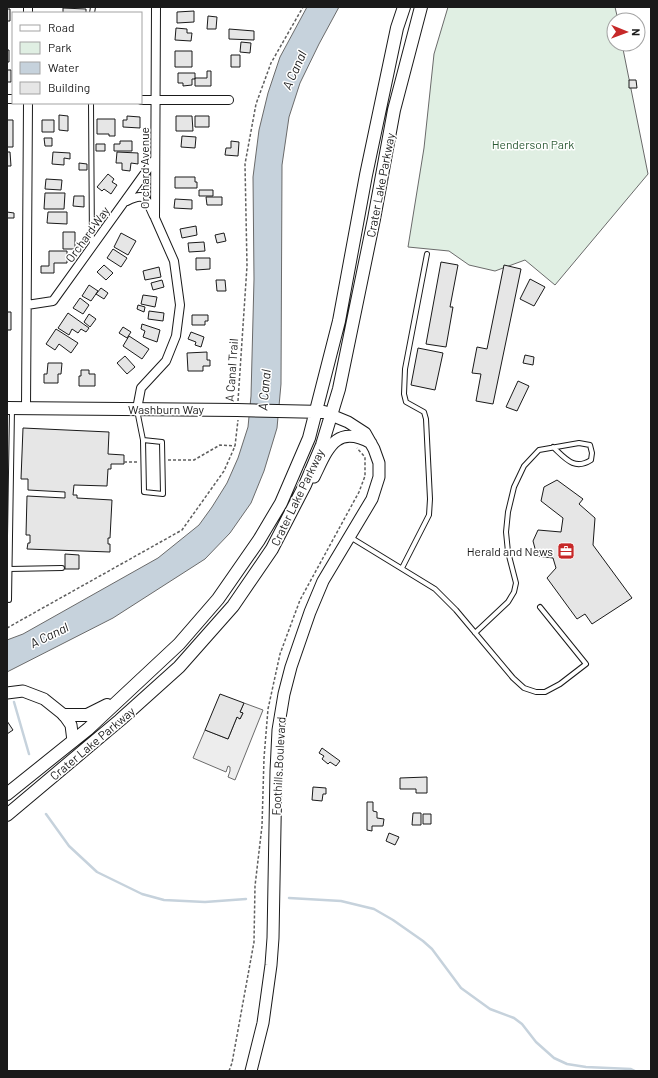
<svg xmlns="http://www.w3.org/2000/svg" width="658" height="1078" font-family="Barlow,sans-serif">
<style>
.green{fill:#e0efe3;stroke:#6a6a6a}
.parking{fill:#ededed;stroke:#6a6a6a}
.water{fill:#c6d2dc;stroke:#6a6a6a}
.lines{fill:none;stroke-linecap:round;stroke-linejoin:round}
.stream{stroke:#c6d2dc;stroke-width:2.5}
.building{fill:#e6e6e6;stroke:#1a1a1a}
.lane-casing{stroke:#1a1a1a;stroke-width:6}
.street-casing{stroke:#1a1a1a;stroke-width:10}
.secondary-casing{stroke:#1a1a1a;stroke-width:13}
.primary-casing{stroke:#1a1a1a;stroke-width:14}
.path{stroke:#5f5f5f;stroke-width:1.5;stroke-dasharray:3 2;stroke-linecap:butt}
.lane{stroke:#fff;stroke-width:4}
.street{stroke:#fff;stroke-width:8}
.secondary{stroke:#fff;stroke-width:11}
.primary{stroke:#fff;stroke-width:12}
.labels{text-anchor:middle;dominant-baseline:central;stroke-width:3;stroke-linejoin:round;paint-order:stroke}
.park-label{font-size:12px;fill:#2b5a34;stroke:#fff}
.street-label{font-size:12px;fill:#1a1a1a;stroke:#fff}
.poi-label{font-size:12px;fill:#1a1a1a;stroke:#fff;text-anchor:end}
.water-label{font-size:13px;font-style:italic;fill:#1a1a1a;stroke:#fff}
</style>
<rect width="100%" height="100%" fill="#fff"/>
<path class="green" d="M448,7H615L618,20H614V44H622L648,174L555,285L525,260L495,271L469,265L449,251L408,247L424,148L434,54Z"/>
<path class="parking" d="M244,703L263,710L235,780L228,777L230,771V767L228,766L226,772L193,758L205,730L228,739L237,717L240,719L243,713L240,712Z"/>
<path class="water" d="M307,7H339L319,44L300,83L289,117L282,165L281,384L277,428L264,471L251,503L230,533L205,559L113,618L7,672V640L23,634L158,558L199,525L212,507L227,483L238,458L248,427L251,396L254,279L253,177L259,130L268,93L280,57Z"/>
<g class="lines">
<path class="stream" d="M14,702L29,754
M46,814L69,846L97,872L142,894L164,900L205,902L246,899
M289,898L341,901L374,909L393,920L423,941L432,949L461,988L490,1009L514,1018L522,1024L536,1042L554,1058L567,1064L586,1067L631,1069L635,1071"/>
</g>
<path class="building" d="M63,8L86,9V13H63Z
M7,9H10V21H7Z
M194,11V22L177,23V12Z
M208,16L217,17L216,29H207Z
M176,28L187,29V33H192L191,41L175,40Z
M229,29L254,31V40L229,39Z
M241,42L251,43L250,53L240,52Z
M7,50H9V62H7Z
M175,51H192V67H175Z
M231,55H240V67H231Z
M7,70H11V82H7Z
M207,71H211V86H195V78H207Z
M178,73H195V79H192V85L183,86V83H178Z
M629,80H636L637,88H629Z
M59,115L68,116V131L59,130Z
M127,116L140,117V128L123,127V120H127Z
M176,116H192L193,131H176Z
M195,116H209V127H195Z
M97,119H115V136H109V134H97Z
M7,120H13V147H7Z
M42,120H54V132H42Z
M182,136L196,137L195,148L181,147Z
M44,138H52V146H45Z
M120,141H132V151H114V144H120Z
M231,141L239,142L238,156L225,155L226,148H231Z
M96,144H105V151H96Z
M7,152H10L11,166H7Z
M53,152L70,153V159L64,158V165L52,164Z
M117,152L138,153V164L131,163L130,171L122,170V163H116Z
M79,163L87,164V170H79Z
M108,174L114,179L112,182L117,185L111,194L104,189L102,191L97,187Z
M175,177H195V182H197V188H175Z
M46,179L62,180L61,190L45,189Z
M199,190H213V196H199Z
M45,193H65L64,209H44Z
M74,196H84V207L73,206Z
M206,197H222V205H207Z
M175,199L192,200V209L174,208Z
M7,212L14,213V218H7Z
M48,212H67V224L47,223Z
M196,226L197,235L182,238L180,229Z
M63,232H75V249H63Z
M121,233L136,241L128,255L114,247Z
M224,233L226,241L217,243L215,235Z
M204,242L205,251L189,252L188,243Z
M113,249L127,258L121,267L107,258Z
M49,251H67V263H54V273H41V266H49Z
M196,258H210V269L196,270Z
M441,262L458,265L450,307H453L446,347L426,344Z
M104,265L113,273L106,280L97,272Z
M504,265L521,269L493,404L476,401L481,374L472,373L477,347L487,349Z
M159,267L161,277L145,280L143,271Z
M530,279L545,287L534,306L520,299Z
M162,280L164,287L153,290L151,283Z
M216,280H225L226,291H217Z
M89,285L98,291L91,301L82,296Z
M101,288L108,293L104,299L96,294Z
M143,295L157,297L155,307L141,304Z
M80,298L89,305L83,314L73,308Z
M138,305L145,307L144,312L137,309Z
M149,311L164,313L163,321L148,319Z
M7,312H11V330H7Z
M68,313L89,328L86,332L81,329L78,333L72,329L69,335L58,328Z
M89,314L96,319L90,327L84,322Z
M192,315H208V321H205V325H192Z
M142,324L160,330L157,342L143,337L145,331L141,329Z
M123,327L131,332L127,338L119,333Z
M56,329L78,343L71,353L59,344L55,350L46,344Z
M191,332L204,337L201,347L195,345L196,342L188,339Z
M129,336L149,349L142,359L123,346Z
M418,348L443,353L435,390L411,385Z
M207,352V360H210V366H203V371H188L187,353Z
M525,355L534,357L533,365L523,363Z
M125,356L135,367L127,374L117,363Z
M48,363H62L61,374H58V383H44V374H47Z
M81,370H89V374H95V386H79V376H81Z
M518,381L529,386L517,411L506,407Z
M23,428L109,432L108,454L124,455V464H111V469H108L107,486L74,485L73,495H77V498L112,500L110,538H108V544H110V552L27,549L28,543H30V535H26L27,496L65,498V492L28,490V479H21Z
M557,480L583,499L579,504L595,518L593,545L632,598L592,624L585,614L577,619L547,578L556,568L553,558L537,556L533,541L538,530L561,532L563,518L541,501L544,487Z
M65,554L79,555V569H65Z
M220,694L244,703L240,712L243,713L240,719L237,717L228,739L205,730Z
M7,721L13,730L7,734Z
M322,748L340,761L336,766L330,762L328,764L322,759L324,756L319,753Z
M427,777V793H416V789H400V778Z
M313,787L326,788V794H323L322,801L312,800Z
M367,802H373V811L377,812V818L384,819L383,826H372V831L367,830Z
M413,813H421V825H412Z
M423,814H431V824H423Z
M389,833L399,837L395,845L386,841Z"/>
<g class="lines">
<g class="lane-casing">
<path id="lane" d="M92,13L93,7
M91,103L92,245
M137,410L143,440L144,492L163,494L162,442L143,440
M350,537L435,589L456,610L513,678L524,688L536,692H545L560,684L586,664L540,607
M402,568L429,515L430,499L426,419L424,412L406,402L404,394L405,369L427,254
M9,569L62,568
M9,600L12,409
M475,633L508,602L514,592L516,583L508,552L506,532L508,512L514,487L524,466L539,450L579,443L590,445L592,453L591,460C574,471 565,458 553,447"/>
</g>
<g class="street-casing">
<path id="street" d="M28,13V7
M7,99H13
M141,100H229
M127,201C147,191 146,200 154,216
M27,305L53,301L155,159
M26,408L28,103
M137,409L141,388L166,361L176,336L180,305L174,261L155,218L156,7"/>
</g>
<g class="secondary-casing">
<path id="secondary" d="M314,477C327,451 335,423 371,443
M7,693L23,691L44,699L64,715L71,725L73,741
M251,1071L263,1023L271,965L273,938L276,771L278,730L284,694L291,667L310,612L323,581L372,499L379,477V463L374,449L365,433L348,422L331,415"/>
</g>
<g class="primary-casing">
<path id="primary" d="M7,408L237,410L324,412
M64,715H87L107,705
M7,794L88,729L179,644L218,599L259,540L281,503L309,438L339,321L366,175L397,28L404,7
M7,815L120,720L179,667L233,606L272,549L305,485L322,445L339,389L374,219L394,110L421,7"/>
</g>
<path class="path" d="M238,401L247,266L245,164L256,104L271,63L303,7
M168,460H194L220,445L235,446
M124,462H138
M7,628L182,530L224,471L235,446L238,420
M229,1071L232,1063L254,942L255,886L262,826L264,758L268,709L280,654L300,600L359,492L365,476V457L357,448"/>
<use href="#lane" class="lane"/>
<use href="#street" class="street"/>
<use href="#secondary" class="secondary"/>
<use href="#primary" class="primary"/>
</g>
<defs>
<g id="office-square" transform="scale(0.9)"><rect x="-9" y="-9" width="18" height="18" rx="4" fill="#c62828" stroke="#fff"/><path d="M-6-3h4V-5.5h4V-3h4V5H-6ZM-1-4.5V-3h2v-1.5ZM-6 0V1H6V0Z" fill="#fff"/></g>
</defs>
<g fill-rule="evenodd">
<use href="#office-square" x="566" y="551"/>
</g>
<g class="labels">
<g class="park-label">
<text x="533" y="144">Henderson Park</text>
</g>
<g class="street-label">
<text transform="translate(144 168) rotate(-90)">Orchard Avenue</text>
<text transform="translate(380 185) rotate(-79)">Crater Lake Parkway</text>
<text transform="translate(87 234) rotate(-54)">Orchard Way</text>
<text transform="translate(231 370) rotate(-86)">A Canal Trail</text>
<text x="166" y="409">Washburn Way</text>
<text transform="translate(297 497) rotate(-64)">Crater Lake Parkway</text>
<text transform="translate(92 743) rotate(-40)">Crater Lake Parkway</text>
<text transform="translate(278 766) rotate(-87)">Foothills Boulevard</text>
</g>
<g class="poi-label">
<text x="553" y="551">Herald and News</text>
</g>
<g class="water-label">
<text transform="translate(294 70) rotate(-66)">A Canal</text>
<text transform="translate(264 390) rotate(-85)">A Canal</text>
<text transform="translate(49 635) rotate(-26)">A Canal</text>
</g>
</g>
<rect width="658" height="1078" fill="none" stroke="#1a1a1a" stroke-width="16"/>
<rect x="12" y="12" width="130" height="92" fill="#ffffff" stroke="#a3a3a3"/>
<rect x="20" y="25" width="20" height="6" fill="#ffffff" stroke="#a3a3a3"/>
<text x="48" y="32" font-size="12" fill="#1a1a1a">Road</text>
<rect x="20" y="42" width="20" height="12" fill="#e0efe3" stroke="#a3a3a3"/>
<text x="48" y="52" font-size="12" fill="#1a1a1a">Park</text>
<rect x="20" y="62" width="20" height="12" fill="#c6d2dc" stroke="#a3a3a3"/>
<text x="48" y="72" font-size="12" fill="#1a1a1a">Water</text>
<rect x="20" y="82" width="20" height="12" fill="#e6e6e6" stroke="#a3a3a3"/>
<text x="48" y="92" font-size="12" fill="#1a1a1a">Building</text>
<g transform="translate(626 32) rotate(91)"><circle r="19" fill="#ffffff" stroke="#a3a3a3"/>
<path d="M0-3L7 15L0 10L-7 15Z" fill="#c62828"/>
<text y="-6" font-size="11" font-weight="bold" text-anchor="middle" fill="#1a1a1a">N</text>
</g>
</svg>
